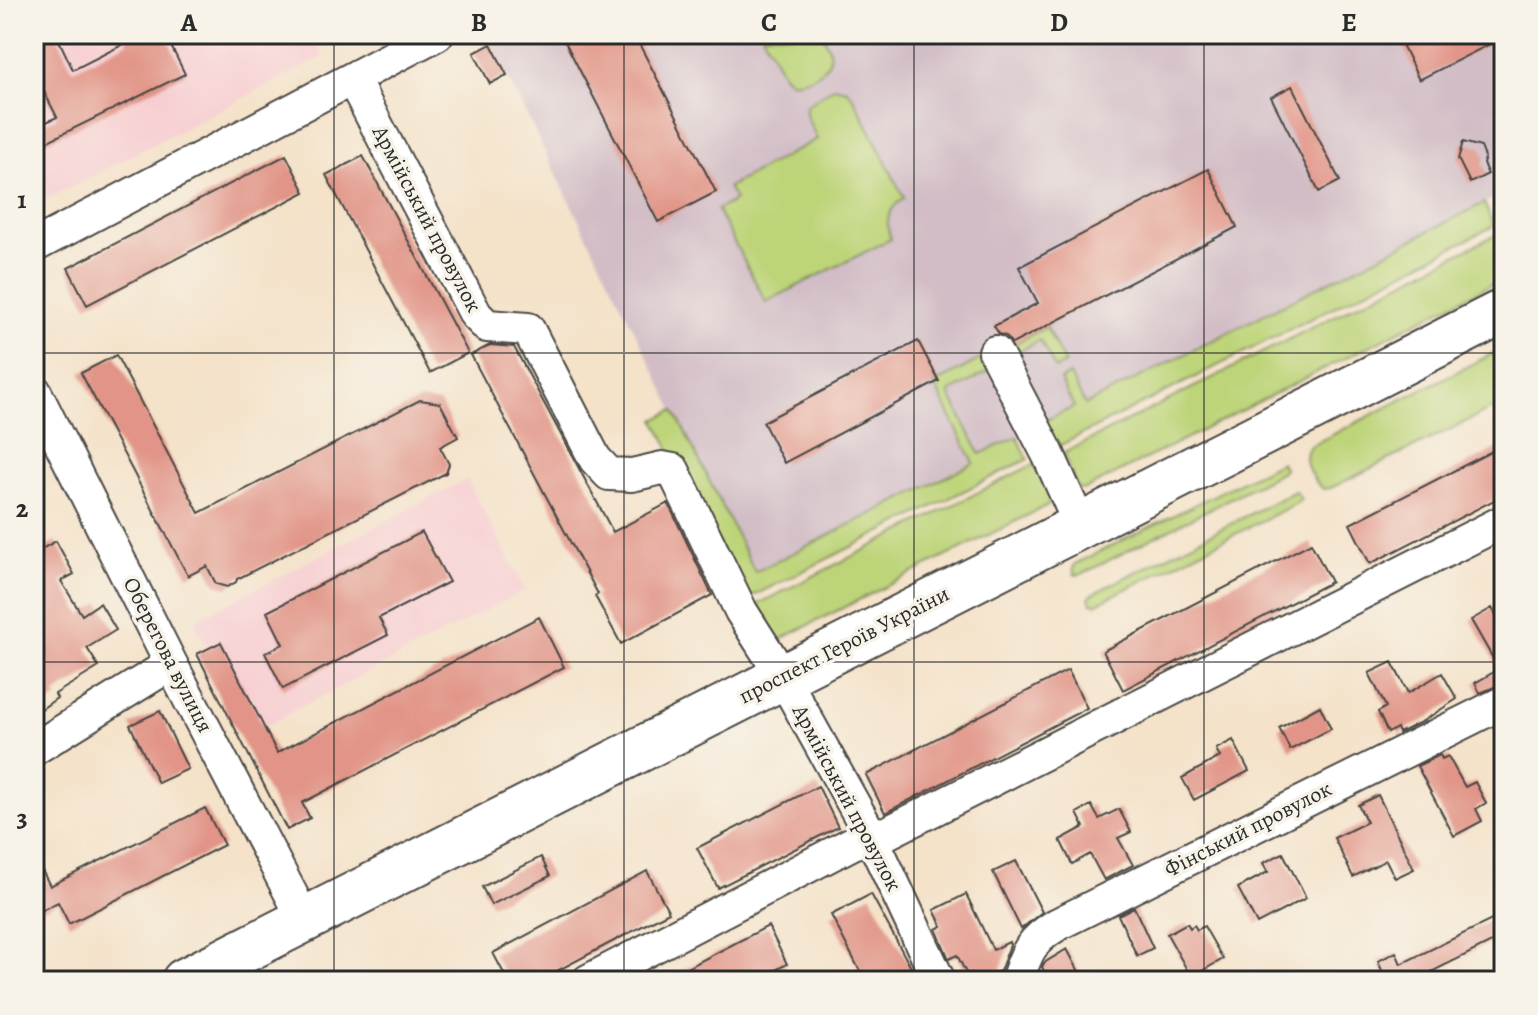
<svg xmlns="http://www.w3.org/2000/svg" width="1538" height="1015" font-family="Alegreya,serif">
<style>
.built{fill:#f7cfd2}
.industrial{fill:#d2bdc6}
.green{fill:#bdd478;stroke:#748052;stroke-width:2}
.building{fill:#e19487}
.lines{fill:none;stroke-linecap:round;stroke-linejoin:round}
.minor-casing{stroke:#494643;stroke-width:36}
.highway-casing{stroke:#494643;stroke-width:48}
.minor{stroke:#fff;stroke-width:32}
.highway{stroke:#fff;stroke-width:44}
.grid{fill:none;stroke:#2b2b2b;stroke-width:2;stroke-opacity:0.55}
.labels{text-anchor:middle;dominant-baseline:central;stroke-width:7;stroke-linejoin:round;paint-order:stroke}
.street-label{font-size:22px;fill:#2b2b2b;stroke:#f7f3e8}
.neatline{fill:none;stroke:#2b2b2b;stroke-width:3}
.grid-label{font-size:26px;text-anchor:middle;font-weight:bold;fill:#2b2b2b}
</style>
<rect width="100%" height="100%" fill="#f7f3e8"/>
<filter id="ink" filterUnits="userSpaceOnUse"><feTurbulence type="fractalNoise" baseFrequency=".0125" numOctaves="2"/><feDisplacementMap in="SourceGraphic" scale="16" xChannelSelector="R" yChannelSelector="G"/><feConvolveMatrix kernelMatrix="1 2 1 2 8 2 1 2 1" color-interpolation-filters="sRGB"/></filter>
<filter id="wash" filterUnits="userSpaceOnUse"><feTurbulence type="fractalNoise" baseFrequency=".006" numOctaves="4" result="noise"/><feDisplacementMap in="SourceGraphic" scale="32" xChannelSelector="R" yChannelSelector="G"/><feGaussianBlur stdDeviation="1.8" result="paint"/><feColorMatrix in="noise" values="0 0 0 0 0 0 0 0 0 0 0 0 0 0 0 0 0 1.4 0 .05"/><feComposite in="paint" operator="in"/></filter>
<g filter="url(#wash)">
<rect width="100%" height="100%" fill="#f4e2c9"/>
<path class="built" d="M34,34H311L323,57L34,206Z
M467,479L525,590L252,733L194,621Z"/>
<path class="industrial" d="M486,34H1504V193L755,572Z"/>
<path class="green" d="M762,34H822C825,40 829,46 830,53C832,71 805,83 790,81L784,76Z
M834,87L847,90L854,99L904,198C889,208 884,222 891,239L766,302L717,210L735,200L728,187L817,139L806,115V106Z
M1484,203L1494,226L1055,448L1040,423L1074,407L1060,380L1070,375L1085,405Z
M1502,234L1504,278L1086,489L1078,490L1064,453L1495,235Z
M1046,327L1065,364L1055,369L1040,340L1007,357V348Z
M1504,348V403L1331,488L1323,489C1311,478 1300,460 1310,446Z
M984,357L991,370L949,393L980,454L1017,437L1028,459L751,597L743,593L655,420L674,410L755,572L974,463L934,384Z
M1281,462L1284,468L1282,472L1082,574L1075,575L1073,569L1075,564Z
M1032,465L1042,469L1052,503L779,640H773L756,606L760,603Z
M1295,491L1301,499L1297,503L1096,604L1091,603L1089,598L1092,594Z"/>
<g id="blocks">
<path class="building" d="M34,34H56L73,70L128,42L124,34H165L185,74L34,148V128L57,117L34,72Z
M561,34H634L716,192L658,222Z
M1397,34H1504V37L1419,80Z
M491,44L507,75L490,84L474,53Z
M1292,86L1340,181L1319,192L1271,97Z
M1463,142L1481,147L1485,157L1483,164L1488,174L1470,183L1458,159Z
M286,155L305,192L87,305L68,268Z
M363,156L468,353L430,373L326,175Z
M1208,169L1237,227L1012,344L1006,336L999,334L994,326L1038,303L1019,267Z
M918,341L939,381L784,463L763,422Z
M490,345L514,347L613,532L668,503L712,595L621,644L595,596L598,594L471,355Z
M116,355L199,513L420,400L440,403L458,437L440,447L449,464L446,473L237,579L236,582L227,587L216,584L207,566L188,576L81,373Z
M1504,445V495L1370,564L1350,524Z
M422,532L449,582L379,618L388,635L283,689L265,653L283,644L267,612Z
M56,541L74,574L61,581L82,615L100,603L116,630L87,648L99,667L55,694L57,698L40,710L34,700V553Z
M1311,543L1331,582L1123,690L1103,651Z
M1492,608L1504,629V683L1480,693L1475,683L1499,669L1471,620Z
M539,617L564,667L302,803L310,818L287,830L197,654L221,642L277,753Z
M1392,662L1408,693L1442,673L1457,699L1423,721L1399,733L1397,728L1388,733L1378,712L1386,707L1369,673Z
M1068,670L1087,708L885,813L866,775Z
M1320,706L1331,729L1290,750L1279,728Z
M160,711L188,769L158,783L130,725Z
M1233,740L1249,771L1194,800L1182,778L1220,757L1216,749Z
M1440,755L1442,759L1448,756L1465,787L1475,782L1486,803L1476,809L1482,821L1454,836L1417,766Z
M818,786L838,827L718,888L697,848Z
M1378,795L1414,869L1395,878L1386,860L1353,877L1334,838L1367,822L1358,805Z
M1091,805L1099,819L1119,809L1131,832L1118,838L1133,865L1104,880L1090,854L1072,864L1060,840L1084,827L1077,813Z
M205,808L224,845L69,924L58,902L34,914V855L50,886Z
M1283,853L1306,898L1257,924L1238,888L1268,872L1263,863Z
M541,857L550,876L491,905L482,887Z
M1016,861L1042,912L1021,929L993,872Z
M647,871L669,912L538,981H508L493,953Z
M871,894L915,975L904,981H865L831,915Z
M966,894L993,950L1009,942L1010,945L1000,971L980,981H975L971,973L967,975L957,955L949,959L936,929L942,926L934,910Z
M1134,907L1153,948L1137,956L1118,915Z
M1504,914V936L1413,981H1366L1383,973L1378,961L1396,952L1401,964Z
M1187,923L1190,928L1194,925L1197,930L1204,926L1223,959L1191,977L1167,934Z
M768,926L787,964L755,981H662Z
M1067,949L1084,981H1049L1042,967L1044,963Z"/>
</g>
</g>
<g filter="url(#ink)">
<use href="#blocks" fill-opacity="0" stroke="#494643" stroke-width="2"/>
<g class="lines">
<g class="minor-casing">
<path id="minor" d="M353,80L476,315L487,326L528,329L595,459L609,474L632,475L662,468L673,470L741,611L783,677L870,834L939,981
M34,246L437,34
M995,352L1048,454L1080,525
M34,390L171,664L304,919
M34,749L171,664
M588,981L870,834L887,833L1504,521
M1017,981C1027,951 1030,941 1058,924L1504,702"/>
</g>
<g class="highway-casing">
<path id="highway" d="M184,981L1504,311"/>
</g>
<use href="#minor" class="minor"/>
<use href="#highway" class="highway"/>
</g>
</g>
<path class="grid" d="M334,34V981M624,34V981M914,34V981M1204,34V981M34,353H1504M34,662H1504"/>
<g class="labels">
<g class="street-label">
<text transform="translate(427 219) rotate(62)">Армійський провулок</text>
<text transform="translate(844 645) rotate(-27)">проспект Героїв України</text>
<text transform="translate(168 655) rotate(63)">Оберегова вулиця</text>
<text transform="translate(847 798) rotate(62)">Армійський провулок</text>
<text transform="translate(1248 829) rotate(-27)">Фінський провулок</text>
</g>
</g>
<rect width="1538" height="1015" fill="none" stroke="#f7f3e8" stroke-width="88"/>
<rect x="44" y="44" width="1450" height="927" class="neatline"/>
<g class="grid-label">
<text x="189" y="31">A</text>
<text x="479" y="31">B</text>
<text x="769" y="31">C</text>
<text x="1059" y="31">D</text>
<text x="1349" y="31">E</text>
<text x="22" y="208">1</text>
<text x="22" y="517">2</text>
<text x="22" y="826">3</text>
</g>
</svg>
